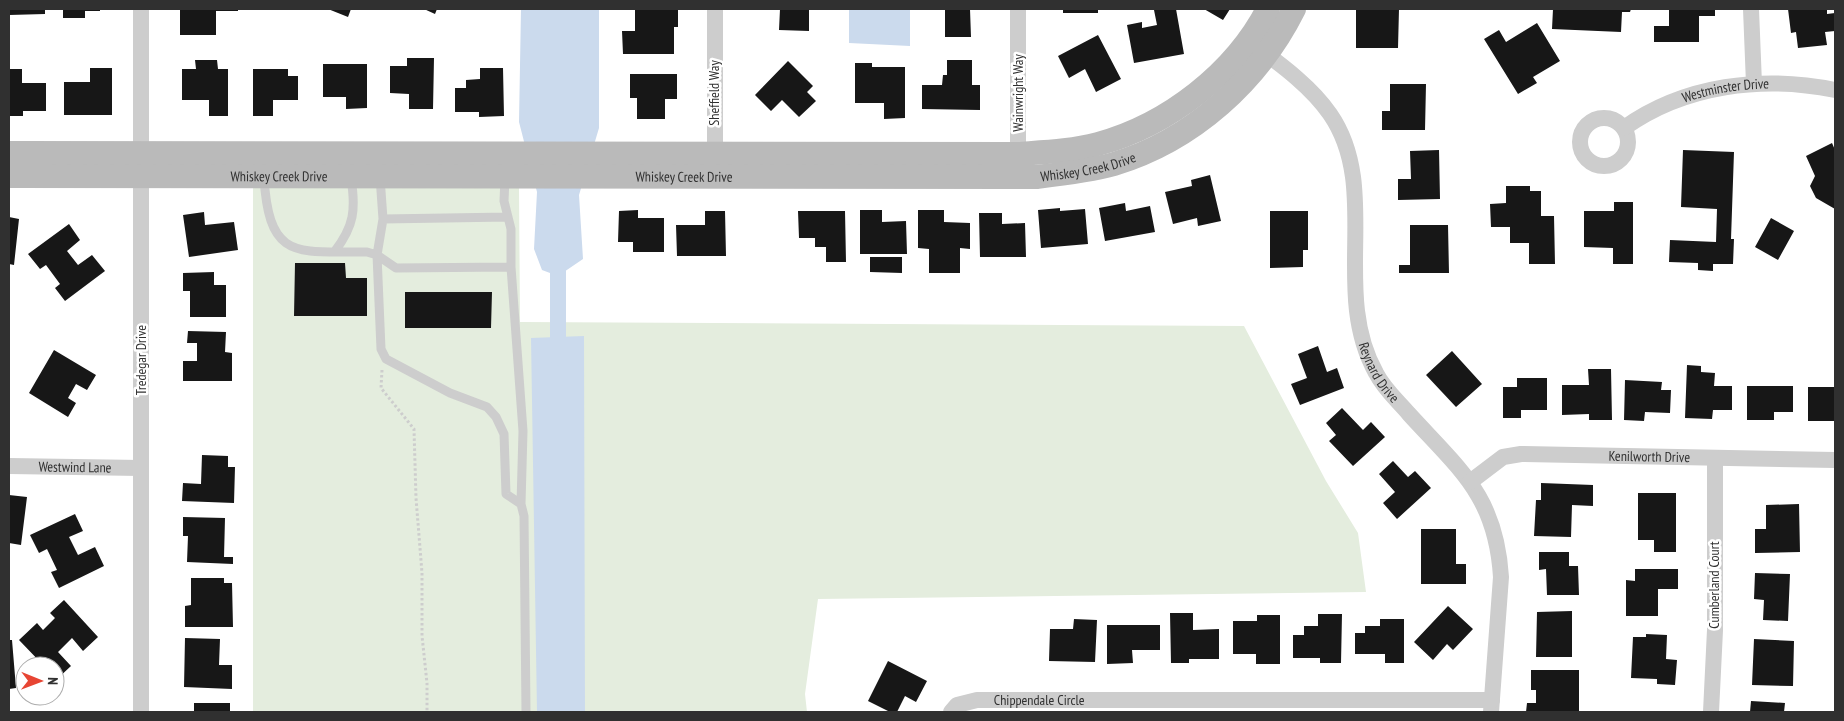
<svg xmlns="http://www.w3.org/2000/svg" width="1844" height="721" font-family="'PT Sans Narrow',sans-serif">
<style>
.green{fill:#e4edde}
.water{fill:#cbdaed}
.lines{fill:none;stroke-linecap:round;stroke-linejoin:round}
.canal{stroke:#cbdaed;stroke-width:16}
.building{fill:#171717}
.path{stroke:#cdcdcd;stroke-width:3;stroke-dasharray:2.5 2.5;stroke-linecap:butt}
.lane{stroke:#cdcdcd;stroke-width:9}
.street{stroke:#cdcdcd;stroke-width:16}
.secondary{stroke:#bababa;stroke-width:24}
.labels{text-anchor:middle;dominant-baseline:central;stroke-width:5;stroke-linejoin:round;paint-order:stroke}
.street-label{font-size:14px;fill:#303030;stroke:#fff}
</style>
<rect width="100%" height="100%" fill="#fff"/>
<path class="green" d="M253,185L519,187L520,322L1244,326L1326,481L1358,533L1366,592L818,599L805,694L807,712H253Z"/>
<path class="water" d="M521,9H599V128L579,195L583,259L558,276L542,270L534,249L537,192L519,122Z
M849,9H910V46L849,43Z
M584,336L585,712H537L531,338Z"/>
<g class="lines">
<path class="canal" d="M558,255V358"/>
</g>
<path class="building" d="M9,9H45V14L9,15Z
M63,9H100V11H85V18H63Z
M180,9H238V11H216V35H180Z
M328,9H351L348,17Z
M424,9H437L435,14Z
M635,9H678V27H674V54H623L622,31H635Z
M780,9H809V31L779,30Z
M945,9H970L971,37H945Z
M1063,9H1098V13H1063Z
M1164,9H1176L1184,54L1134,63L1127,25L1142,22V28L1157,25L1154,10Z
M1204,9H1230L1223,20Z
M1356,9H1399L1398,48H1356Z
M1553,9H1631L1630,12H1622L1621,32L1552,29Z
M1669,9H1715V16H1699V42H1654V26H1669Z
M1788,9H1827V14L1835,13V31L1825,32L1827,45L1798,48L1796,32L1791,33Z
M1537,23L1560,61L1533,77L1537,83L1518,94L1484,39L1499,30L1506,42Z
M1098,35L1121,79L1096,92L1085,69L1069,78L1058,56Z
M407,58H434L433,109H409V94L390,93V66H407Z
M195,60H217L218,69H228V116H209V100H182V69H196Z
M947,60H972V85H980V110L922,109V85H942L943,75H947Z
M788,61L813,86L807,92L816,101L799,117L782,100L771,111L755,95Z
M855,63H872V67H905V118L884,119V103H855Z
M323,64H367V108L346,109V97H323Z
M90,68H112V115H64V82H90Z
M480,68H503L504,116L479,117V112H455V88H466V80L480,79Z
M9,69H22V83H46V111H23V116H9Z
M253,69H288V76H298V100H273V116H253Z
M630,74H677V99H665V119H637V98H630Z
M1390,84H1426L1425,130H1382V111H1390Z
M1832,143L1835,150V209L1816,198L1810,186L1815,176L1806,156Z
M1439,150L1440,199L1398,200V179H1411L1410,151Z
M1683,150L1734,152L1731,239H1734L1733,264H1713V271L1698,270V263L1669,262L1670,240L1716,242L1717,209L1681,207Z
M1210,175L1221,221L1198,226L1197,218L1173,224L1165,192L1192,186L1191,180Z
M1506,186H1530V191H1541V216H1554L1555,264H1529V243H1510V227H1491L1490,204L1506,203Z
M1614,202H1633V264H1613V248L1584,247V211H1614Z
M1125,203L1126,211L1150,206L1155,232L1105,241L1099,208Z
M1060,208V211L1085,209L1088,244L1041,248L1038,210Z
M638,210V218H664V252H633V242H618L619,211Z
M860,210H882V222L906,221L907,254H860Z
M918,210H944V222L970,223V249L960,248V273H929V249L918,248Z
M705,211H725L726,256H677L676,225H705Z
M798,211H845L846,262H826V247H815V238H799Z
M1270,211H1308V250H1303V267L1270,268Z
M204,212L205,225L234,222L238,250L189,257L183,215Z
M979,213H1002V224L1025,223L1026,257H980Z
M9,217L19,219L14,265L9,264Z
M1771,218L1794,231L1778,260L1755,247Z
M69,224L80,240L67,251L78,265L92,255L105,271L65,301L55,288L60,284L46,265L40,269L28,254Z
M1410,225H1448L1449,273H1399V265H1410Z
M870,257H902V273L870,272Z
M295,263H345L346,278H367V316H294Z
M214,272V285H226V317H190V291H183V273Z
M405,292H492L491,328H405Z
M188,331L226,332L225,352L232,353V381H183V361H197V343H187Z
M1318,346L1327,372L1337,368L1344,388L1300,405L1291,384L1307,378L1298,354Z
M54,350L96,375L87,390L76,384L68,398L76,403L68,417L29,393Z
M1452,351L1482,384L1456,407L1426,375Z
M1687,365L1701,366V372L1715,373L1714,386H1732V410H1713L1712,419L1685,418Z
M1588,369H1611L1612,420H1589V414L1562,415V385H1589Z
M1517,378H1547V410H1521V418H1503V387H1517Z
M1625,380L1662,382L1661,390H1671L1670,413L1645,412L1644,421L1624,420Z
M1747,386H1793V412H1774V420H1747Z
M1808,387H1835V421H1808Z
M1342,408L1363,430L1371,422L1385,437L1353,466L1329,441L1336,435L1326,423Z
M202,455L228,456V467H235L234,503L182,501L183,483L201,484Z
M1393,461L1408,477L1415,471L1431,488L1397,519L1383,503L1395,492L1379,474Z
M1541,483L1593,485V506L1572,505L1571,537L1534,536L1536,500H1541Z
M1638,493H1676V552H1654V540H1638Z
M9,495L27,497L21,545L9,543Z
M1799,504L1800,552L1755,553V529H1766V505Z
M75,514L83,531L69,537L78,555L95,547L104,566L59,588L51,572L57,570L47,549L39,553L30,535Z
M183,517L225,518L224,557H233V564L187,562L188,536H183Z
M1421,529H1456V564H1466V584H1421Z
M1539,552H1569V566H1578L1579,595H1547L1546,569L1539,570Z
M1635,569H1678V589H1658V616H1626V580L1635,581Z
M1755,573L1790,574L1788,621L1763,620L1764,600L1754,599Z
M191,578H224V583H232L233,627H185V606L191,605Z
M64,600L98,637L83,651L72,638L58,652L71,666L56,680L55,666H44L19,640L37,623L43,630L55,618L50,613Z
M1448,606L1473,629L1453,650L1447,644L1433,660L1414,642Z
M1572,611V657H1536L1537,612Z
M1170,613H1193V630L1219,629V659H1189V663H1171Z
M1318,614H1342L1341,663H1320V658H1293V635H1304V626H1318Z
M1257,615H1280V664H1256V654H1233V621H1257Z
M1074,619L1097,620L1095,662L1049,661L1050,629H1073Z
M1380,619H1404V663H1385V654H1355V633H1365V626H1380Z
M1107,625H1160V650H1132L1133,663L1107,664Z
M1646,634L1667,635L1666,659L1677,660L1675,685L1657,684V679L1631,678L1633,637H1646Z
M185,638L220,639L219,665H232V689L184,687Z
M1754,639L1794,641L1793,686L1752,685Z
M9,640H12L16,688L9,689Z
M888,661L927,681L916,702L905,696L897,712H890L868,701Z
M1531,670H1579V712H1526L1527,703H1536V690H1531Z
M1751,701L1785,703L1784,712H1750Z
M194,703H230V712H194Z"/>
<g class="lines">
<path class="path" d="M382,370L381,388L414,429L416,498L422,573V636L427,683V712"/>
<path class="lane" d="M264,177C269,262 297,251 367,252L377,255L396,268L511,267V229L504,201L505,178
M380,177L383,219L508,217
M383,219L377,255L381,349L386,359L450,393L487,407L496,417L504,434L506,494L521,504L524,516L526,712
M335,251C354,226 356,210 351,178
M511,267L523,431L521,504"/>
<g class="street">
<path d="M1018,9V164"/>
<path d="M1751,9L1754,84"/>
<path id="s1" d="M1258,48C1283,66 1312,88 1330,114C1382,189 1330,291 1376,373C1384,389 1398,401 1409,414C1460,470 1496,496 1501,577L1491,712"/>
<circle cx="1604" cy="142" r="24"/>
<path id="s2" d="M1624,128C1684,85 1763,75 1835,90"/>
<path d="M715,164V9"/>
<path id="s3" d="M9,466L141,468"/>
<path id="s4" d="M1470,482L1503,457L1521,454L1835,460"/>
<path d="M141,712V9"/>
<path id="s5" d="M951,712L957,705L977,700H1492"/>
<path d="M1711,712L1715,630V458"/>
</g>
<g class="secondary">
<path d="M9,153L1018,154C1045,152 1072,151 1098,144C1168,125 1235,73 1268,9"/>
<path id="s6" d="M9,176L1036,177C1062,174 1089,171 1114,164C1193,140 1258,81 1294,9"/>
</g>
</g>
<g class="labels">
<g class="street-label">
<text stroke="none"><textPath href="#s2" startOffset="110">Westminster Drive</textPath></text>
<text transform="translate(714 93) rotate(-90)">Sheffield Way</text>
<text transform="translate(1018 93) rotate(-90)">Wainwright Way</text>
<text stroke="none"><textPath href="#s6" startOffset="1080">Whiskey Creek Drive</textPath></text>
<text stroke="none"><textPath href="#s6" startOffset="270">Whiskey Creek Drive</textPath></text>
<text stroke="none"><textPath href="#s6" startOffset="675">Whiskey Creek Drive</textPath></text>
<text transform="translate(141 360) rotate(-90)">Tredegar Drive</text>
<text stroke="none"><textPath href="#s1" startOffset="366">Reynard Drive</textPath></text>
<text stroke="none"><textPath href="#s4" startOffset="188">Kenilworth Drive</textPath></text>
<text stroke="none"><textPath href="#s3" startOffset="66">Westwind Lane</textPath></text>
<text transform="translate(1714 585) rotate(-90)">Cumberland Court</text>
<text stroke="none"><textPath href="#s5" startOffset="92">Chippendale Circle</textPath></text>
</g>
</g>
<rect width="1844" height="721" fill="none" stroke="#303030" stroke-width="20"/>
<g transform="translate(40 681) rotate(91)"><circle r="24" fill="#ffffff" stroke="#acacac"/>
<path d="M0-4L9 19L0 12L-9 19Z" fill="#e74533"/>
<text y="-8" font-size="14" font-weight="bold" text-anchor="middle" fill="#303030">N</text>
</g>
</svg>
